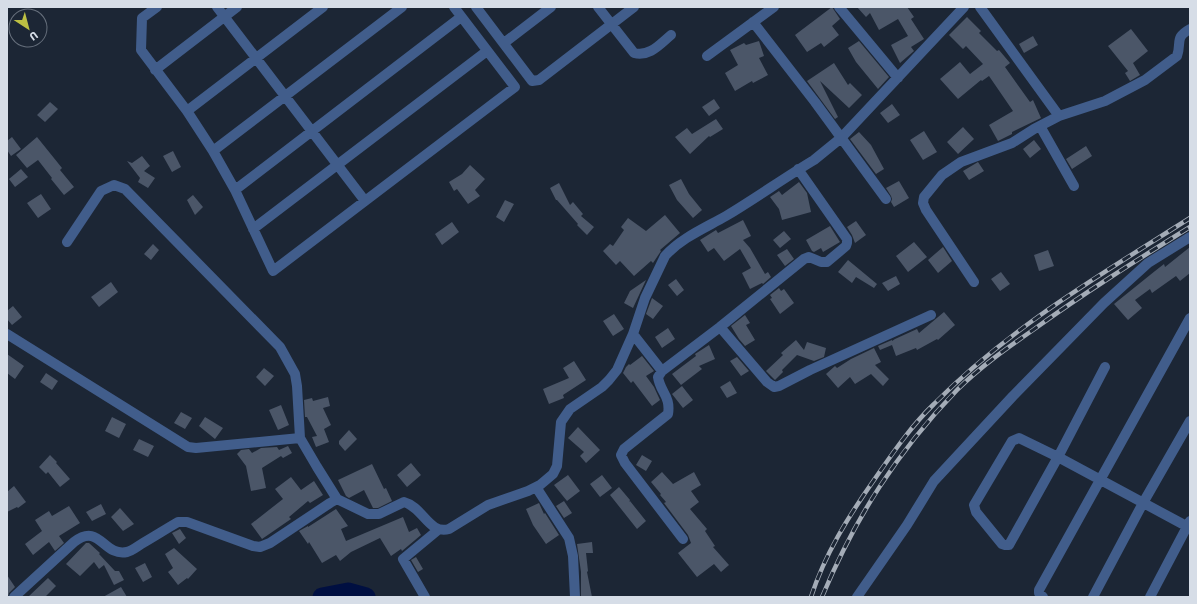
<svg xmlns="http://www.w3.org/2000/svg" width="1197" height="604" font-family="Signika,sans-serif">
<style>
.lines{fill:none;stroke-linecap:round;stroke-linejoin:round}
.river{stroke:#000f41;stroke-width:19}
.building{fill:#4b5668}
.minor{stroke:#415d8b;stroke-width:10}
.rail-casing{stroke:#a4acb7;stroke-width:4.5}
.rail{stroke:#1c2635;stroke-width:3;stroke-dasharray:9;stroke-linecap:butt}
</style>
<rect width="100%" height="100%" fill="#1c2635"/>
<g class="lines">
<path class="river" d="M322,597L348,592L366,597"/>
</g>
<path class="building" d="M832,7L840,19L832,26L839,35L824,47L821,43L807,52L795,35Z
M857,7H907L914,17L911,19L924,39L911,47L914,51L900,63L891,45L908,36L898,19L879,30L870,13L866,17Z
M967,17L981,31L979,33L997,51L999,50L1010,63L1005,67L1030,102L1033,100L1041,118L1012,132V134L998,141L989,125L1013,111L989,76L982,81L981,80L958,99L940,79L960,62L970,74L983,64L966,46L963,49L949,35Z
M1131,29L1148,51L1133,63L1140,75L1130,81L1125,73L1128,71L1108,46Z
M1033,36L1038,45L1024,53L1019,44Z
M759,41L764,56L759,58L768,75L753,83L752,81L735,91L725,73L738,65L730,50L744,43L746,45Z
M859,41L889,77L878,89L856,62L848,48Z
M834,63L848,85L850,83L862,95L849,108L820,81L838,117L835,119L807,81Z
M714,99L720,108L709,116L702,107Z
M50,102L58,109L45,122L37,115Z
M892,104L900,115L888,123L880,113Z
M716,119L723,129L710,137L709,136L690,154L675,137L687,128L692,134Z
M963,127L974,139L958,154L947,142Z
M924,131L937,152L923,160L910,140Z
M859,132L871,145L884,169L876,174L850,139Z
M12,137L21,149L11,156L7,150V141Z
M37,137L62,168L60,170L74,187L64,195L51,179L52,178L38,160L27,168L16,155Z
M1034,140L1041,149L1030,158L1023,149Z
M1086,146L1092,156L1072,169L1066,159Z
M173,151L181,167L172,172L163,156Z
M142,156L150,166L144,171L155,178L148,188L138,182L140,178L127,161L132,163Z
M978,162L984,171L969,180L963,171Z
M470,165L485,179L475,190L480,196L468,204L457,189L454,191L449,182L462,174Z
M21,169L28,177L15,187L9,179Z
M681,179L689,194L702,210L693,218L677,200L669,185Z
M899,181L909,198L894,207L891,202L892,199L891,196L886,188Z
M799,182L807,193L811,212L782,220L779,209L770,197L779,191L782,195Z
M559,183L570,205L573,202L583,214L581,216L594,227L587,235L577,225L578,224L557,200H556L550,188Z
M41,194L51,209L38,218L27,203Z
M193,195L203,207L195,215L187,200Z
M505,200L514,204L504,222L496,217Z
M665,215L680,233L660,250L661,251L653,263L651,261L634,276L620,261L616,265L603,251L610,244L613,246L624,230L621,227L628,218L646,231Z
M743,220L751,236L743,240L750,248L765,274L768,272L771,277L763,284L762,283L750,289L742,273L751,268L740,249L724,261L714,248L708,252L700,240L716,230L718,233Z
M856,221L866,235L855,243L852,235L847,227Z
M452,222L459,232L442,245L435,234Z
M830,226L840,242L823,252L821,248L814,252L812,251L806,240Z
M784,231L791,239L780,248L773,240Z
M914,242L927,257L908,272L896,256Z
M153,244L159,250L151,260L144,254Z
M943,247L952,261L938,273L928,260Z
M1190,247V273L1180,281L1176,276L1152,293L1150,289L1135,300L1142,308L1128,320L1114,304L1155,271L1164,264L1165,267Z
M787,249L794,259L785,266L777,255Z
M1048,250L1054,266L1039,271L1034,255Z
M848,260L877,284L874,288L856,277L852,283L838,272Z
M1001,272L1010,284L1000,291L991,279Z
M896,276L900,284L888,291L882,283Z
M676,279L684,290L677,296L668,285Z
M646,280L633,308L624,303L630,291Z
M111,282L118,292L99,307L91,297Z
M779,288L781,291L784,289L794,303L780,314L770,299L772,298L770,295Z
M652,298L663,306L653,319L646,314Z
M13,306L22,317L12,325L7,319V311Z
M944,312L955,325L938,340L937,339L917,350L916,348L896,356L892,345L880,350L878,346L892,340V341L895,339L917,329L919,333Z
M614,314L624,329L613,336L603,321Z
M745,315L750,323L746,325L755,340L745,346L739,339L731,326Z
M668,328L675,339L662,348L655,337Z
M796,340L804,350L807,342L826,348L824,357L814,361L797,355L782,370L783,372L775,380L766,371L783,355L781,353Z
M709,345L715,359L699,366L702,369L681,385L672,374L696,356L695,354Z
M874,348L881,362L875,365L889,379L883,386L871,374L855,384L850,377L838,388L826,374L835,366L837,368L851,359Z
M7,354L24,366L15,379L7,373Z
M642,356L654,371L646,376L654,387L660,400L652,406L633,381L631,383L623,373L626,367L629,364L630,365Z
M737,357L749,371L741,376L730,361Z
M574,361L586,380L563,395L564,398L549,404L543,389L569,378L563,368Z
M264,368L274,376L265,386L256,377Z
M46,373L58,381L52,390L40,382Z
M730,381L737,393L727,398L720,387Z
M682,386L693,400L683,408L672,394Z
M328,397L330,406L323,408L331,425L324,429L329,442L316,447L312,437L317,436L307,417H305L304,400L312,398L313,401Z
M281,405L289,425L278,430L269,410Z
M181,412L192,418L185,429L174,423Z
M112,417L126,424L119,438L105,431Z
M205,417L223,428L215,439L199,426Z
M578,427L600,450L586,463L580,456L584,452L568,438Z
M349,430L357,439L345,451L339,444V441Z
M139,439L154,446L148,457L133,450Z
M288,446L292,453L283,458L281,456L262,468L266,488L251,491L246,466L237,454L241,450L249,449L252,453L261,448L277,447L279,450Z
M50,455L57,462L56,463L70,479L60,487L48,472L46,474L39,467Z
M642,455L652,461L646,471L636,465Z
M411,463L421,475L407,487L397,475Z
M372,464L384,489L386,488L392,501L378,508H373L364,490L349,498L346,496L338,480Z
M662,472L673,484L694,472L701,485L691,491L699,502L690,509L707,529L705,531L715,546L713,547L729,565L721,572L714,564L697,577L678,553L691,543L688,535L664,503L666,502L660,495L661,494L651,482Z
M568,475L580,491L567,501L554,485Z
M602,475L612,488L600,497L590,484Z
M291,477L301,490L314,481L323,495L310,503L308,501L289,517L291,519L262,539L251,524L283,499L275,489Z
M14,486L26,502L18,508L17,507L7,512V492Z
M619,487L630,500L629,502L630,501L646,521L637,529L610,495Z
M564,501L572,513L564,518L556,506Z
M539,503L544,514L545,513L559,535L546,544L533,525L526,509Z
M101,504L106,514L92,521L86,512Z
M69,506L80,523L59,536L64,543L55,551L49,542L33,555L25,544L42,531L35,520L49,511L52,516Z
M120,508L134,524L123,531L111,517Z
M336,509L348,526L341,529L346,541L403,517L409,532L417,528L421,535L402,551L401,549L391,556L380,538L351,552L340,561L336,555L322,563L309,542L308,544L299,531L308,526V527Z
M180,529L186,538L179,544L172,533Z
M592,542L593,553H586L588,571L587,572L592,597H581V572L577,544Z
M86,543H89L100,553L99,554L115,571H119L124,580L114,585L104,565L99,569L94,562L80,576L66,564Z
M174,548L197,569L188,579L187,578L178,585L168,572L173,568L165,554Z
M416,557L423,569L418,572L411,560Z
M145,563L152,577L143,582L135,568Z
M7,575L15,587L9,593L8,597Z
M48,578L56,586L45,597H28Z
M121,587L127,597H103Z"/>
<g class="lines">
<path class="minor" d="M157,7L142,18L141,50L187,111L213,151L235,190L273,271L515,87L454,7
M217,7L365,201
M476,7L532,81L539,80L634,7
M598,7L634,53C650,57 660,44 671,35
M839,7L898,78
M980,7L1059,116
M753,22L815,102L886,199
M504,43L551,7
M707,56L774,7
M155,70L237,7
M187,111L323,7
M1040,126L1074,186
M213,151L402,7
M235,190L461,17
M253,229L487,51
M67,242L101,191L114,185L125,189L280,347L295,374L297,386L300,438L317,467L337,499L368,514H379L404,502C423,507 429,535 449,529L488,505L528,491L540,485L553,474L557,466L561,422L570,409L602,387L609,380L617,370L633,334L645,298L665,256C681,238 705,228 726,216C756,198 784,178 814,160L841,138L964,7
M974,282L926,210L923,203L924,197L942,175L961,162L1012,143L1034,129L1059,116L1105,101L1145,80L1177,56C1182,42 1174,38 1190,29
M720,327L767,382L774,387L779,386L810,370L931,315
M7,334L188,447L196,448L300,438
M633,334L662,371L720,327L804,259L809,257L821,262H827L846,246L847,243V239L798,169
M1105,367L1058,457L1009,545H1005L1002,544L976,512L974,505L1012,441L1019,438L1058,457L1190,528
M662,371L658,377C660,392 671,396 668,414L624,449L621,455L625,463L683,539
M536,487L569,538L573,556L575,597
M14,597L74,542C100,522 103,557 127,552C132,551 138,546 143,543C155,536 166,529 178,522H187L253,546L260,547L270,543L330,503L337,499
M425,597L403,559L438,530
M857,597L907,525L934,481L1013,396L1104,303L1148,263L1190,237
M1043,597L1039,593V590L1190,318
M1093,597L1143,503L1190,421
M1150,597L1190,521"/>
<g class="rail-casing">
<path id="rail" d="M811,597C825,554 848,517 874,480C892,454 911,426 934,404C1009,328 1100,275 1190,218
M822,597C855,518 897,452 957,390C980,367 1007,348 1033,330C1084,293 1137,260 1190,227"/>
</g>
<use href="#rail" class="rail"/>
</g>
<rect width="1197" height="604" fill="none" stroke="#d6dde7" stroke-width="16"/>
<g transform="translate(28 28) rotate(144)"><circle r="19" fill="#1c2635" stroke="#666f7c"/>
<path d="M0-3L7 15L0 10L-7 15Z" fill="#bcbf43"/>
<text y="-6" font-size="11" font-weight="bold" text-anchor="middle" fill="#d6dde7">U</text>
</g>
</svg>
